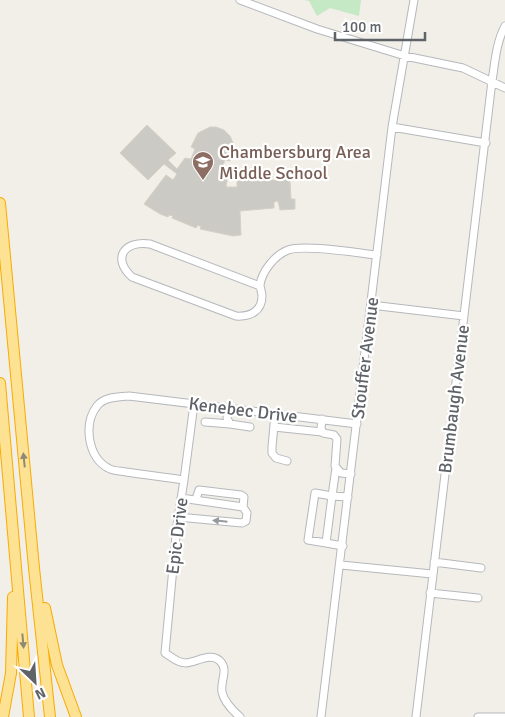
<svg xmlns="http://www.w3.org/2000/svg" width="505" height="717" font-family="Signika,sans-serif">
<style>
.green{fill:#c5e8c5}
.building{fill:#cccac5;stroke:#d6d1c6}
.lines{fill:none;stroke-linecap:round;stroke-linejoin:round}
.minor-casing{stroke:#b5b8bc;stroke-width:9}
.highway-casing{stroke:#f9ab00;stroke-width:12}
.minor{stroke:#fff;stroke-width:7}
.highway{stroke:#fde293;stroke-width:10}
.oneway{fill:#8e8975}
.oneway2{fill:#979a9d}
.labels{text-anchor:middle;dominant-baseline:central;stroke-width:4.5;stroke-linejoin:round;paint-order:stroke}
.education-label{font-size:18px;fill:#785e54;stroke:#fff;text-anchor:start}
.street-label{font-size:18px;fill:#5f6368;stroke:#fff}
</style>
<rect width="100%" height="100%" fill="#f1efe8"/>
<path class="green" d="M304,0H361L359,16L330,8L317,16L309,1Z"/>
<path class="building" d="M147,125L176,153L168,160L177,169L185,158L191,159L195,149L191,147L198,133L210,127H216L224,130L230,136L234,145L230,161L225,160L221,171L228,174L226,187H237V176L272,173V180H277V171L293,170V179L290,180L291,199H295V209L280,210L278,201L274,202V208L240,211L241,235L233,236L200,229L201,227L198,225L196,228L172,218L173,216L169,215L168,217L160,214L144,204L166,175L173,180L177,174L164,164L148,180L120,153Z"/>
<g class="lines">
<g class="minor-casing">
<path id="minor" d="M240,0L317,29L405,56L463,68L505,88
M392,127L486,143
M260,286L150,244C125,240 111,258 132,277L236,316C249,317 262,312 262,296C262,292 260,288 260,285C262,271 275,255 288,250C304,244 358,253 377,255
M371,305L464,316
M228,408L227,418L230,424L250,427
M275,414L272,447V453L276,458L287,461
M322,419L321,428L323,433L334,435L337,439L335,466L341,473L351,474
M205,422L230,424
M274,427L322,432
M184,480L194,404
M196,499L199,490L241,495L244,497L243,507
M178,517L242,523L246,521L247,513L243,507L181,498
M326,543L308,540L315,493L332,496L336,468
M343,546L326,543L332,496L348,497
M434,562L481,568
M341,565L432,574
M430,593L478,598
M240,717C232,710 224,702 222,692C220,681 229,670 220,661C211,652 197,662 186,663C177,663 172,657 165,653L177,525L184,480C165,477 145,475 126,472C121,471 112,471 108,468C88,457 83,424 97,406C104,397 118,397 129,396L357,424
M321,717L392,127L414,0
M416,717L492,81C495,62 496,43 505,26
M478,717H505"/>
</g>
<g class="highway-casing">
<path id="highway" d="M0,203L34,568L50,717
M0,383L29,717
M45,608L57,665L76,717
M3,717L11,673L13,597"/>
</g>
<use href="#minor" class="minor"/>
<use href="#highway" class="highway"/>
</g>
<defs><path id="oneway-solid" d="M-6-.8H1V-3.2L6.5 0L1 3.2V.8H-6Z" transform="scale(1.25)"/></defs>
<g class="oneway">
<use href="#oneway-solid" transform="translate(24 460) rotate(-96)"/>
<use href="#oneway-solid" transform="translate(23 641) rotate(85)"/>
</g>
<use class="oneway2" href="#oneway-solid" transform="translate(220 521) rotate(-174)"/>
<defs>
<g id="school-pin" transform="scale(1.125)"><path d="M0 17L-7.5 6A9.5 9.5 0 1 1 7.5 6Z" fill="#8d6e63" stroke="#fff"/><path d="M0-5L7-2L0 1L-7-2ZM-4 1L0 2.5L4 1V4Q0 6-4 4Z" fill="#fff"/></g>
</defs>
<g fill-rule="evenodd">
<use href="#school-pin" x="203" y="162"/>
</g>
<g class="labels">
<g class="education-label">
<text x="219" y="152">Chambersburg Area<tspan x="219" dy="21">Middle School</tspan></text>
</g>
<g class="street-label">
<text transform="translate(365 358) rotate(-83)">Stouffer Avenue</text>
<text transform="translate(454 399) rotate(-83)">Brumbaugh Avenue</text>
<text transform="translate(243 410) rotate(7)">Kenebec Drive</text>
<text transform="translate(177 536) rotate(-83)">Epic Drive</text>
</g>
</g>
<g transform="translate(35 682) rotate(155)" stroke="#ffffff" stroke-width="4" paint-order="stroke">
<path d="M0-4L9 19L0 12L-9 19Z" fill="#5f6368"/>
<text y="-8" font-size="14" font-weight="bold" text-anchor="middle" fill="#5f6368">N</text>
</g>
<path d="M335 32v8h90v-8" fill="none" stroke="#5f6368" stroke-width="2.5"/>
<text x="342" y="32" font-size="15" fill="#5f6368" stroke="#ffffff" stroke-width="4" paint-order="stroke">100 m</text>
</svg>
